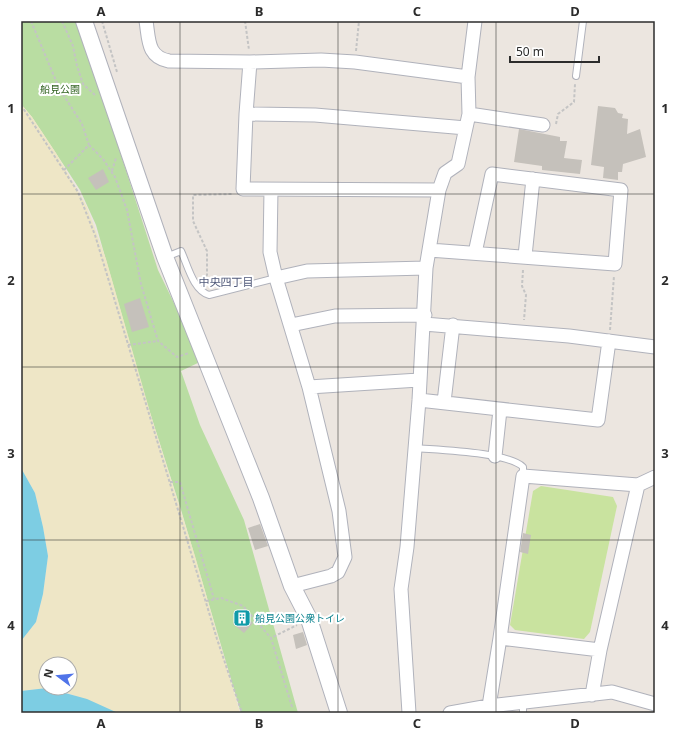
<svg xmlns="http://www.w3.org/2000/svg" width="676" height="734" font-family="'Noto Sans','Noto Sans JP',sans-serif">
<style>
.green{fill:#b9dda2}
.sand{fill:#eee6c6;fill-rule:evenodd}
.pitch{fill:#c9e39f}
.water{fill:#7dcde3}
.building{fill:#c5c1bb}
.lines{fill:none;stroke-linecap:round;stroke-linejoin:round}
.service-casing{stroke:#b0b2bb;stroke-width:8}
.minor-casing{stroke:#b0b2bb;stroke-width:15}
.tertiary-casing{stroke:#b0b2bb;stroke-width:18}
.path{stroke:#c4c4c4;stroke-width:2;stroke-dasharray:3 2;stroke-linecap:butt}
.service{stroke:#fff;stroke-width:6}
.minor{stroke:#fff;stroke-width:13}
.tertiary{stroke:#fff;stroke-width:16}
.grid{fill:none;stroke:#2c2c2c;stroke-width:1;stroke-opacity:0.55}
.labels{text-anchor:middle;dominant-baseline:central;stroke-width:4;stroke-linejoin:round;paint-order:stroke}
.park-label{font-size:10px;fill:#326322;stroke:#fff}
.culture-label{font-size:10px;fill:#0d838f;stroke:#fff;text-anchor:start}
.neighbourhood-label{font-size:11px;fill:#505979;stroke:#fff}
.neatline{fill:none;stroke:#2c2c2c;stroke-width:1.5}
.grid-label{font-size:13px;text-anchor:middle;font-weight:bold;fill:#2c2c2c}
</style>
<rect width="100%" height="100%" fill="#ece6e0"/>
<path class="green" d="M21,21H78L158,270L202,361L181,371L200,425L244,520L298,713H241L182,513L147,403L96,225L80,190L69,173L32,117L21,104Z"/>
<path class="sand" d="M21,104L32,117L56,153L87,207L106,259L152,419L195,556L240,713H118L68,693L47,688L21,691V641L36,622L43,594L48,556L43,527L35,493L21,468ZM46,664H70V688H46Z"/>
<path class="pitch" d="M541,486L613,497L617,506L590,632L584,639L515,630L510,625L533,491Z"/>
<path class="water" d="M21,468L35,493L43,527L48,556L43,594L36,622L21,641Z
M47,688L87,699L118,713H21V691Z"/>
<path class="building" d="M598,106L615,108L618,113L623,114L622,118L628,119L627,134L640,129L646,157L623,164L622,172H618V180L603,178L604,167L591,165Z
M519,129L560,137V141H567L564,158L582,160L580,174L542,170V166L514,162Z
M103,169L109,182L96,190L88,178Z
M140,298L149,327L132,332L124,304Z
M260,524L268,546L255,550L248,528Z
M523,533L531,535L528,554L520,552Z
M241,613L253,623L244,633L233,624Z
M303,632L307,645L296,649L293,635Z"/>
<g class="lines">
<g class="service-casing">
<path id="service" d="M576,76L583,21
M166,257L181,251C188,266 193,290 209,295L276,278
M415,448C437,450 508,452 523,467V476
M523,713V702"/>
</g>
<g class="minor-casing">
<path id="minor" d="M146,21C149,39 147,57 169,61L250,62L246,114L243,189L439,190
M250,62L321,60L355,62L468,77
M246,114L315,115L466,128
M469,114L543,125
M271,190L270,252L276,278L309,387L339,511L345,557L338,572L331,576L292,586
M429,250L615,264L621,190L492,174L475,253
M525,256L533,179
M276,278L307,271L426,268
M424,324L569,336L655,347
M291,325L335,316L425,315
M309,387L419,380
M419,400L598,420L609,341
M444,402L453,325
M495,456L500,410
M638,485L600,650L500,638L523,476L638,485L655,477
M592,695L600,650
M489,706L500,638
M409,713L401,589L407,547L419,400L426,268L439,190L445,173L458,164L469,114L468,77L475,21
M450,713L489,706L612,692L655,704"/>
</g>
<g class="tertiary-casing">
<path id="tertiary" d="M84,21L165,257L261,498L292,586L309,619L339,713"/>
</g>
<path class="path" d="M31,21L59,88L82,124L89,145
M62,21L73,46L77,66L83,84L95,95
M102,21L117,72
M245,21L249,50
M356,51L359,21
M21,105L78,192L95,235L217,639L242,713
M556,124L558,114L574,102L575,84
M64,170L89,145L103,159L115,177L127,210L141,284L158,341L177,357L189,353
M112,171L116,158
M523,270L522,286L526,295L524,320
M203,280L207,275V251L193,221V195L232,194
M610,330L614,276
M128,345L158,341
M170,482H180L214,599
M206,601L221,598L243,606L271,638
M292,707L271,638L297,625"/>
<use href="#service" class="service"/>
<use href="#minor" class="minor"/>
<use href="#tertiary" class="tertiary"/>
</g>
<path class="grid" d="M180,21V713M338,21V713M496,21V713M21,194H655M21,367H655M21,540H655"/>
<defs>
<g id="building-square" transform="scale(0.9)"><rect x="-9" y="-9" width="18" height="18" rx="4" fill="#0f9aa8" stroke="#fff"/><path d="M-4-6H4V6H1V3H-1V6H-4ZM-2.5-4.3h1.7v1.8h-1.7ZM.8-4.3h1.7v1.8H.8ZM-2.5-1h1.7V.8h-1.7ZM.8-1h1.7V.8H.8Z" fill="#fff"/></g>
</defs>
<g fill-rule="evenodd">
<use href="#building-square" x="242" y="618"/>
</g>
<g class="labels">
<g class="park-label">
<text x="60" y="89">船見公園</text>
</g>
<g class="culture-label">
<text x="255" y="618">船見公園公衆トイレ</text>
</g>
<g class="neighbourhood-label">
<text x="226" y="281">中央四丁目</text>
</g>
</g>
<rect width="676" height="734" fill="none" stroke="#ffffff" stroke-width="44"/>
<g transform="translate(58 676) rotate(286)"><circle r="19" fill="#ffffff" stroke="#ababab"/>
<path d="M0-3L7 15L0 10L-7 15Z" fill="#5074e9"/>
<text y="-6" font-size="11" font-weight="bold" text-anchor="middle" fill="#2c2c2c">N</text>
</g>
<path d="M510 56v6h89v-6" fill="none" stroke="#2c2c2c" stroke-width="2"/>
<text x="516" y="56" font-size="12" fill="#2c2c2c" stroke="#ffffff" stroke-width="3" paint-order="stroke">50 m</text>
<rect x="22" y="22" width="632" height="690" class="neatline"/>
<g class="grid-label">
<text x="101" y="16">A</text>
<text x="259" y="16">B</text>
<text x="417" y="16">C</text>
<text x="575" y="16">D</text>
<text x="11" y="113">1</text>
<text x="665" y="113">1</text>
<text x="11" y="285">2</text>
<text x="665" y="285">2</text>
<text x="11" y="458">3</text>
<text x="665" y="458">3</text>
<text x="11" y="630">4</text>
<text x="665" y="630">4</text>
<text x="101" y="728">A</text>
<text x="259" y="728">B</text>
<text x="417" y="728">C</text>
<text x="575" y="728">D</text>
</g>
</svg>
